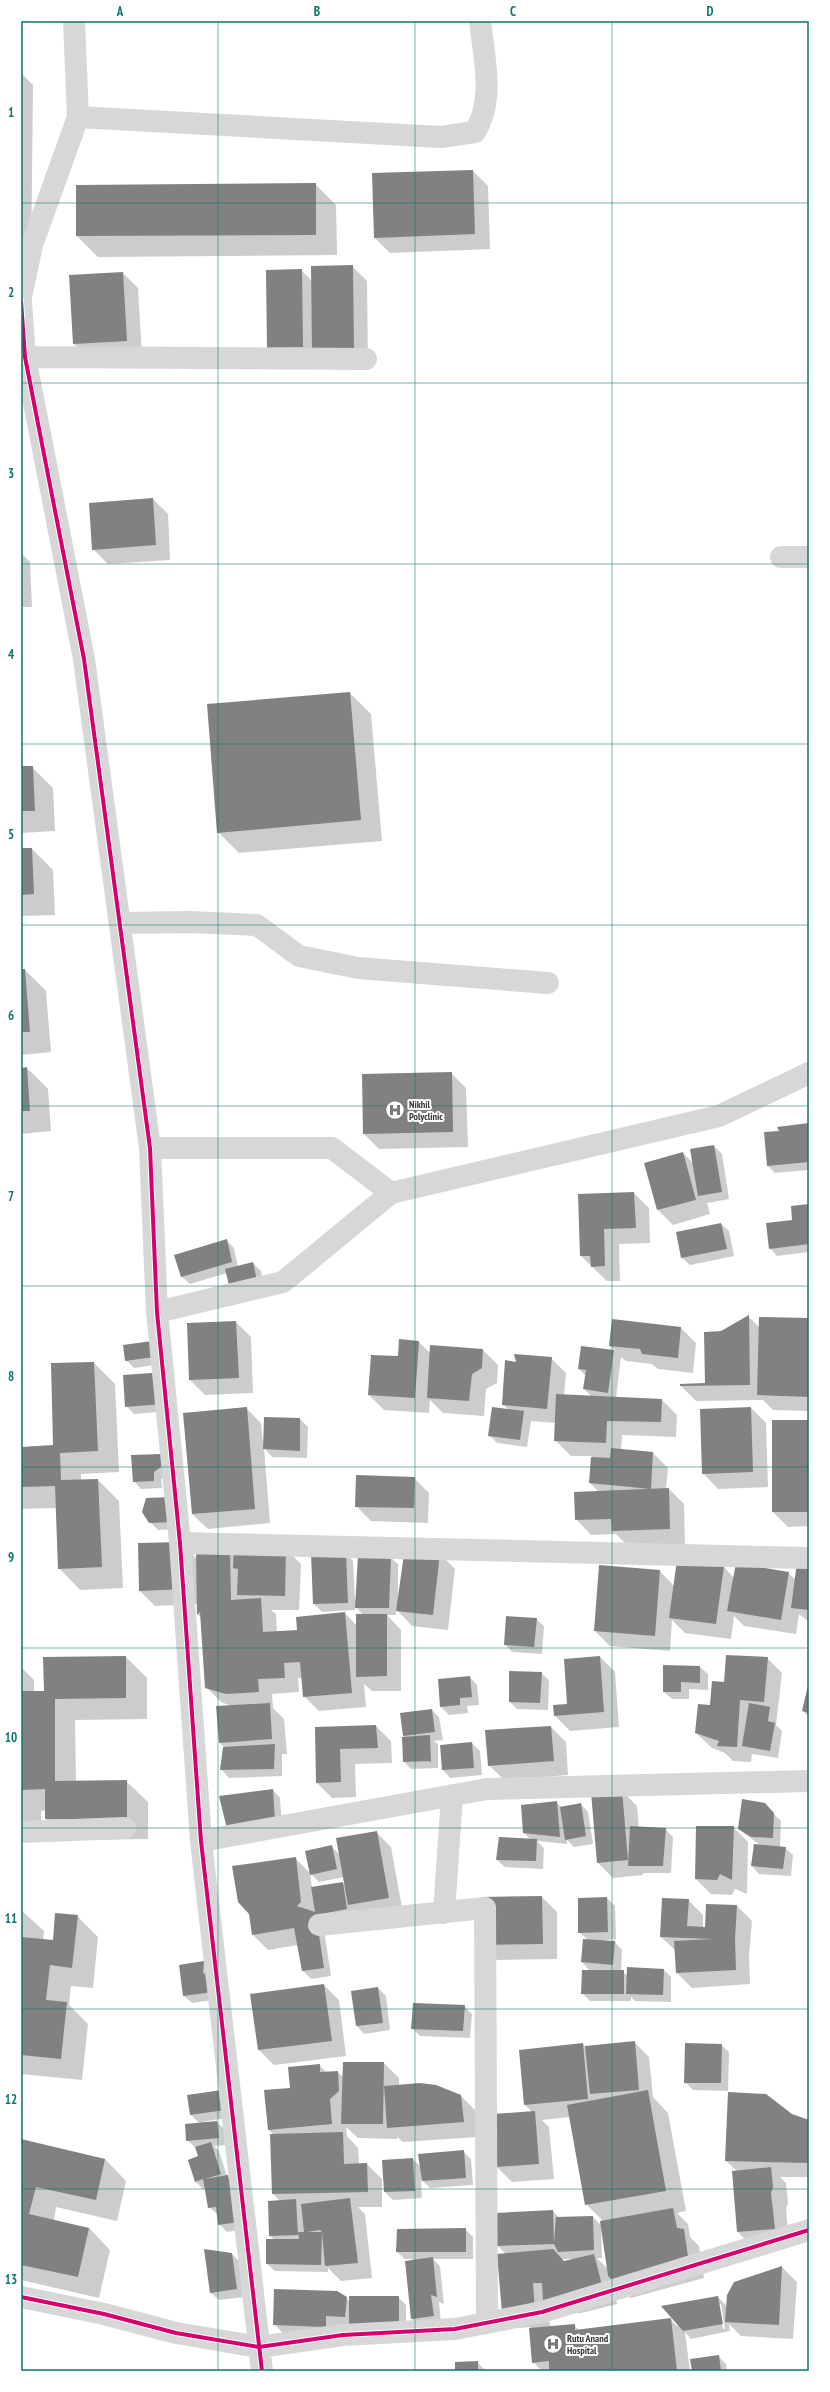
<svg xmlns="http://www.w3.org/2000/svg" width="830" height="2392" font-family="'PT Sans Narrow',sans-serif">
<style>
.shadow{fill:#0003;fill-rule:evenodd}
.building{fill:#818181}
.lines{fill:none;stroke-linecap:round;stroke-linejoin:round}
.minor{stroke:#d7d7d7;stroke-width:22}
.cycleway-casing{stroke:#fff;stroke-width:6}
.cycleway{stroke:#d6006c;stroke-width:4}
.grid{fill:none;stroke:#0f766e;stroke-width:1;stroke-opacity:0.55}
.labels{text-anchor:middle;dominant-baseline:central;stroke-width:4;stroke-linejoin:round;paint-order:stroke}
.poi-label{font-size:10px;font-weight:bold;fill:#333;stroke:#fff;text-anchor:start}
.neatline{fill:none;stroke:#0f766e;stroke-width:1.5}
.grid-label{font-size:13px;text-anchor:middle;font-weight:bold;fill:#0f766e}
</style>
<rect width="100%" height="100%" fill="#fff"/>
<path class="shadow" d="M21,73L33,85L31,270H21Z
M473,171L488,186L490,249L390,253L375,238L373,174Z
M315,184L336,205L337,255L98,257L77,236Z
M352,266L367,281L368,363L268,348L301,270L312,281Z
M123,273L138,288L142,356L89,359L74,344L70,276Z
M153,499L168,514L170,560L108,564L93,549Z
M21,553L30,562L32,607H21Z
M350,693L371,714L382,841L239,853L218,832Z
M21,767H32L53,788L55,831L21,833Z
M21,849H32L53,870L55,915L21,916Z
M21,970H25L46,991L51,1052L21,1055Z
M27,1068L48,1089L51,1131L21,1134V1069Z
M451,1073L466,1088L468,1147L379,1149L364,1134Z
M809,1124V1170L775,1173L768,1166L781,1131Z
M714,1146L722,1154L729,1199L707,1203L710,1214L673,1225L658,1210L683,1153L694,1164Z
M634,1193L649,1208L650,1243L619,1244L620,1281H607L581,1256Z
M809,1205V1252L777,1256L770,1248Z
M721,1224L729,1231L734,1256L690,1265L682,1258L677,1233Z
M226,1240L234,1248L238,1267L253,1263L261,1271L265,1294L227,1273L190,1284L182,1277L175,1256Z
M748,1316L759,1327L809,1319V1411L773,1410L763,1400L696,1401L681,1386L707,1384L722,1332Z
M236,1322L251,1337L253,1393L205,1395L190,1380L188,1324Z
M681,1328L696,1343L693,1373L658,1369L652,1364L626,1361L621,1357L616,1398L662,1400L677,1415L676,1437L622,1435L621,1450L653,1453L668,1468L666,1489H669L684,1504L685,1544L628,1546L616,1534L591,1535L576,1519L599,1492L590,1483L592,1456H571L555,1440L556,1423L531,1421L527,1447L497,1443L489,1435L509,1410L503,1404L518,1363L551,1358L566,1373L564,1396L592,1397L584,1389L586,1376L579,1369L582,1347L615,1351L610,1346Z
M152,1342L161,1364L134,1368L126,1360Z
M419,1342L431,1354L483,1350L498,1365L497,1383L486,1389L484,1416L443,1413L430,1400L429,1413L384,1410L369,1395Z
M94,1363L115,1384L119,1472L81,1474V1480H98L119,1501L123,1588L80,1590L59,1568L56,1508L21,1509V1448L54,1446L52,1364Z
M161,1392L169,1411L134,1414L126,1406Z
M246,1408L261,1423L263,1443L300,1419L308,1427L307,1458L272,1457L264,1448L270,1523L208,1529L192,1514Z
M751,1408L766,1423L768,1487L718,1489L703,1473Z
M809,1421V1526L788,1527L773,1512Z
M162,1455L169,1474L161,1479L162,1488L141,1489L134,1481Z
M414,1478L429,1493L428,1523L371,1521L356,1506Z
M147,1499L179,1529L158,1530L150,1522Z
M181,1543L198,1560L197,1551L286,1549L301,1564L299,1610H271L276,1614L277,1632L298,1631L345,1613L357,1626L363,1615L355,1606V1610L322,1612L314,1604L345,1553L353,1561L355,1601L390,1557L398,1564V1608L440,1554L455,1569L448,1630L412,1626L396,1609V1615H387L401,1630V1691H372L364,1684L366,1707L319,1711L304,1696L302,1678H298L299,1692L272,1694L273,1708L284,1719L287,1754H282V1776L229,1778L222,1770L224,1747L220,1743L217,1707L231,1706L221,1702L206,1687L202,1618L198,1615V1604L155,1606L140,1591Z
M809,1564V1622L799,1614L796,1634L744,1626L734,1616L731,1639L685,1633L672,1620L670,1651L610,1646L595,1631L660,1571L674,1586L724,1567L734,1578L788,1573L796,1580Z
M536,1619L544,1626L542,1654L512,1652L505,1644Z
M126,1657L147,1678V1719L75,1720L76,1781H126L148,1802V1839L67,1840L46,1819V1810L41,1811V1841H21V1667L34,1680V1692H45Z
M600,1657L615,1672L619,1727L570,1731L555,1716L568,1705Z
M767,1658L782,1673L776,1725L782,1731L778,1758L752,1754L751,1762L733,1761L725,1753L712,1748L696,1733L725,1683Z
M664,1666L700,1667L708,1674V1690L689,1689V1699H672L664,1692Z
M541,1673L549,1680L548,1710L517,1709L510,1702Z
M470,1677L477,1685L479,1705L467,1706L468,1713L449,1715L441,1707L439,1680Z
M809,1682V1717L803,1711Z
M432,1710L439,1717L443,1740L434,1741L438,1744V1768L411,1769L404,1762V1737L402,1713Z
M376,1726L391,1741L392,1763L355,1764L356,1797L332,1798L317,1783L316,1728Z
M551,1727L566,1742L568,1775L504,1780L489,1765Z
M472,1743L480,1751L482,1775L450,1778L443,1770L441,1746Z
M273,1790L280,1798L282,1828L236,1836Z
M622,1791L637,1806L639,1828L665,1829L673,1837L671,1873H643V1875L613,1878L598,1863Z
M556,1802L561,1807L581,1804L588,1812L593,1844L574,1847L567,1840V1844L537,1841L544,1848L543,1869L505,1867L497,1860L531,1840L524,1833Z
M764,1804L781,1821L780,1847L785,1848L793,1855L791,1876L759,1874L752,1866L760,1845L739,1829Z
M733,1827L748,1842L747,1894L735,1889L732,1895L711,1894L696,1879Z
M376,1832L391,1847L403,1913L364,1920L353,1909L354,1917L323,1923L331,1976L311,1979L303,1971L298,1945L268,1950L253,1935L295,1858L310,1873L312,1888L343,1883L346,1886L344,1877L319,1882L311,1874L331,1846L340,1855Z
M542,1897L557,1912V1959L497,1960L482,1945Z
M607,1898L615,1906L616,1939L597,1941L615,1942L622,1950L621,1971L628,1976L664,1970L671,1977V2002L635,2001L631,1997V2001H590L582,1993L590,1971L582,1962L588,1940L579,1932Z
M688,1900L703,1915V1928H706L737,1906L752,1921L749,1956L750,1984L692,1988L677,1973L676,1951L661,1937Z
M21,1910L44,1931L43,1940L54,1941L77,1916L98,1937L93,1988L71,1986L69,2005L88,2024L82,2080L21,2074Z
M204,1963L211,1970L220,1999L192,2003L184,1996Z
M324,1985L339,2000L346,2056L274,2065L259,2050Z
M378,1988L386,1996L390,2030L364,2034L357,2026L352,1992Z
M464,2006L472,2014L470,2038L420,2036L412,2028Z
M634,2042L649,2057L653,2097L668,2113L686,2211L677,2213L688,2224L690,2237L699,2246L704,2278L631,2298L611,2278L617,2304L581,2313L559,2314L548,2303L550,2327L574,2325L579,2330L670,2319L677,2326L718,2297L727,2306L782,2267L797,2282L793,2339L741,2336L729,2324L730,2331L691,2339L685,2332L690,2371L541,2370L533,2362L530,2327L518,2328L503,2313L506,2254L498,2246L497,2214L553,2211L559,2218L593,2217L601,2225L602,2258H597L608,2269L603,2221L586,2204L570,2117L542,2120L549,2127L554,2179L512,2182L497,2167L532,2112L525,2105L583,2044L585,2047ZM561,2259H573L574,2260L564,2262ZM719,2304H721L725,2329H723Z
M721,2045L729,2052L728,2091L693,2090L685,2082Z
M384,2063L399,2078V2086L461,2096L476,2111L478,2137L403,2142L397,2137V2139L358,2138L346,2127L347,2136L358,2148L359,2164H367L382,2179V2207H358L365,2214L372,2278L341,2281L328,2268V2272L275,2271L267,2264L275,2240L270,2236L280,2201L273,2194L274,2135L269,2130L291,2089L319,2065L326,2072H338L344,2078Z
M221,2091L232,2117L202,2122H217L225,2130L226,2145L214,2146L219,2151L227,2176L235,2184L246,2229L227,2232L219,2224L218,2215L209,2207L206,2188L203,2189L196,2182L199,2157L196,2148L187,2140L200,2124L191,2115Z
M792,2115L809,2121V2177H780L786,2183L788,2203L786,2209L789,2243L753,2247L738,2232L737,2171L726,2161Z
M21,2140L105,2159L126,2181L117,2221L56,2207L54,2221L89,2228L110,2250L99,2298L21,2280Z
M463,2151L471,2159L473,2185L430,2188L421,2179L422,2198L393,2200L385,2192L413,2159L420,2166Z
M465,2229L473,2237V2259H433L440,2266L444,2304L439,2302L441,2324L420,2326L412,2319V2259H405L397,2252Z
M231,2253L239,2261L244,2297L219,2300L211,2293Z
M398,2297L406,2305V2331L289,2339L274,2324L346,2298L350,2302Z
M718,2356L726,2364L727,2371H693Z
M477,2362L486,2371H456Z"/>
<path class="building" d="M473,170L475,234L374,238L372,173Z
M316,183V235L76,236V185Z
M353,265L354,348L312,349L311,266Z
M302,269L303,347L267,348L266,270Z
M123,272L127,341L73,344L69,275Z
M153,498L156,545L92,550L89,503Z
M350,692L361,820L217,833L207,704Z
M21,766H33L35,811H21Z
M21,848H32L34,894L21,895Z
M21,969H25L30,1032H21Z
M27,1067L30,1111H21V1068Z
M452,1072L453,1132L363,1134L362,1074Z
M809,1123V1162L767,1166L764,1132L779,1131L777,1127Z
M714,1145L722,1192L698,1196L690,1149Z
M683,1152L696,1200L657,1210L644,1163Z
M634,1192L636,1228L604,1229L605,1266L591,1267L590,1256H580L578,1194Z
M809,1204V1244L769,1249L766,1223L792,1220L791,1206Z
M721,1223L727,1249L681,1258L676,1232Z
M227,1239L232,1262L181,1277L174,1255Z
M253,1262L258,1286L231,1293L225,1269Z
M749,1315L750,1385L680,1386V1384L705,1383L704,1332L721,1331Z
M759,1317L809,1318V1397L757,1395Z
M612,1319L681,1327L678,1358L642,1354L640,1349L609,1346Z
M236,1321L239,1378L189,1380L187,1323Z
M399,1339L419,1341L415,1398L368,1395L371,1355L398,1356Z
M152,1341L154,1357L125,1361L123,1345Z
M430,1345L483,1349L482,1368L472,1374L469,1401L427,1398Z
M581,1346L614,1350L608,1393L583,1389L586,1370L578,1369Z
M514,1354L552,1357L547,1409L502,1405L505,1360L516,1362Z
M94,1362L98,1451L60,1453L61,1480L98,1479L102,1567L58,1569L55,1486L21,1487V1447L53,1445L51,1363Z
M152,1373L162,1404L125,1407L123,1375Z
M556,1394L662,1399L661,1422L607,1421L606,1443L554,1441Z
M247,1407L255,1509L192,1514L183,1413Z
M492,1407L524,1411L520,1440L488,1436Z
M751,1407L753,1472L702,1474L700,1409Z
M264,1417L300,1418V1451L263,1449Z
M772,1420H809V1512H772Z
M611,1448L653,1452L651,1489L589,1483L591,1457L610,1458Z
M162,1454V1466L154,1472V1481L133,1482L131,1455Z
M356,1475L415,1477L414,1508L355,1507Z
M669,1488L670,1529L612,1531L611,1519L575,1520L574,1492Z
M171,1497L172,1522L149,1523L142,1512L146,1498Z
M182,1542L185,1589L139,1591L138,1543Z
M234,1547L286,1548L285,1596L237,1595L238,1569L233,1568Z
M196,1550H230L231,1600L261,1598L263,1632L297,1630L296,1617L345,1612L352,1693L303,1697L300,1662L284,1663L285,1678L258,1679L259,1692L226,1694L205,1688L200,1612L197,1615Z
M346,1552L348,1603L313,1604L311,1554Z
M440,1553L433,1615L396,1611L404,1554Z
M358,1555L391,1556L389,1608H355Z
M677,1560L724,1566L716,1624L669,1618Z
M797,1562L809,1563V1610L791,1608Z
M736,1563L789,1572L781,1620L727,1611Z
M599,1565L660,1570L655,1636L594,1631Z
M356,1614H387V1676L356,1677Z
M506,1616L537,1618L534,1647L504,1645Z
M726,1655L768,1657L764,1702L740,1700L737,1747L717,1746L719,1741L695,1733L698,1704L710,1705L712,1681L724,1682Z
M126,1656V1698L55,1699V1781L127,1780V1819H45V1789L21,1790V1691H44L43,1657Z
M600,1656L604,1712L554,1716L553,1705L567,1704L564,1659Z
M663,1665L700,1666V1683L681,1682V1692H663Z
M509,1671L542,1672L540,1703L509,1702Z
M470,1676L472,1697L460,1698V1705L440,1707L438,1679Z
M809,1681V1713L802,1711Z
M270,1703L272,1739L219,1743L216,1706Z
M749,1703L770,1707L768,1721L775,1723L770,1751L742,1746Z
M432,1709L435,1732L403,1736L400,1713Z
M376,1725L378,1748L340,1749L341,1782L316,1783L315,1727Z
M551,1726L554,1761L488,1766L485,1730Z
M430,1735L431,1763L430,1761L403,1762L402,1737Z
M472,1742L474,1768L442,1770L440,1745Z
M275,1744L274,1769L220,1770L223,1747Z
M273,1789L275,1821L227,1829L219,1796Z
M622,1790L628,1860L597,1863L591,1792Z
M742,1799L765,1803L774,1813L773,1838L751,1837L738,1829Z
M557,1801L560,1837L523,1833L521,1805Z
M581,1803L586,1836L565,1840L560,1807Z
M630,1826L666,1828L663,1866H628Z
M696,1826H734L732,1880L720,1874L717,1880L695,1879Z
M377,1831L389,1898L348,1905L336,1838Z
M499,1837L537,1839L536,1861L496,1860Z
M754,1844L786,1847L783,1869L751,1866Z
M332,1845L337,1869L310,1875L305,1851Z
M296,1857L301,1902L297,1906L315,1912L311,1887L343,1882L347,1909L316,1915L324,1968L302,1971L294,1928L252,1935L249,1914L238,1902L232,1866Z
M542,1896L543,1944L481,1945V1897Z
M607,1897L608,1932L578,1933V1898Z
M662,1898L689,1899L687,1926L705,1927L706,1904L737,1905L735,1940L736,1970L676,1973L674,1941L712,1939L660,1937Z
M55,1913L78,1915L72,1968L50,1965L46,2000L67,2002L61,2059L21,2055V1937L53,1940Z
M583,1939L615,1941L613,1965L581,1962Z
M204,1961L203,1973L210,1976L213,1992L183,1996L179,1965Z
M627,1967L664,1969L663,1995L626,1994Z
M582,1970H624V1994H581Z
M324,1984L332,2041L258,2050L250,1994Z
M378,1987L383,2023L356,2026L351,1991Z
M413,2003L465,2005L463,2031L411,2029Z
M635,2041L639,2090L590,2094L585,2046Z
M583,2043L588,2099L524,2105L519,2050Z
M685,2043L722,2044L721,2083H684Z
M343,2062H384L383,2124H341Z
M320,2064V2072L338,2071L339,2091L330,2099L332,2124L268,2130L264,2090L290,2088L288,2067Z
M420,2083L436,2085L461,2095L464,2122L387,2128L384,2086Z
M222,2090L225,2110L190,2115L187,2095Z
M648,2090L666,2191L585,2205L567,2105Z
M728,2092L766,2094L792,2114L809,2120V2163L725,2161Z
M535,2111L539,2164L496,2167L492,2114Z
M217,2121L219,2138L186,2141L185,2124Z
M343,2132L344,2164L367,2163L368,2192L272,2194L270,2134Z
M21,2139L105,2159L96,2200L36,2187L29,2214L89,2228L78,2277L21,2265Z
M211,2142L221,2174L205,2179L228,2175L239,2222L218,2225L216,2207L208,2208L203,2179L195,2182L188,2160L198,2156L195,2147Z
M464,2150L466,2178L422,2181L418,2154Z
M413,2158L415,2191L384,2192L382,2160Z
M771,2167L773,2187L771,2193L775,2229L737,2232L732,2171Z
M350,2198L358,2263L325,2266L322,2232L320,2230L307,2232H322L321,2265L266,2264V2239H299L298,2232H304L301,2204Z
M296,2199L298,2235L269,2236L268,2201Z
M673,2208L677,2228L684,2229L689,2263L615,2283L608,2276L600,2221Z
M553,2210L554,2243L556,2217L593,2216L594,2250L558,2252L554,2244L497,2246L496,2213Z
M466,2228V2252H396L397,2229Z
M204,2249L232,2253L237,2289L210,2293Z
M553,2249L564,2261L594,2254L603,2289L565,2299L543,2300L542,2283H533L535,2311L502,2313L497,2254Z
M433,2257L437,2297L431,2295L434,2316L411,2319L405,2261Z
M782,2266L779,2325L725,2322L727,2295L734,2282Z
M274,2289L337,2291L347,2297L345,2317L326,2316V2327L273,2325Z
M349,2296H399V2323L349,2324Z
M718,2296L723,2324L683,2331L661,2306Z
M671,2318L677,2371H549V2361L532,2363L529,2328L575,2324V2330Z
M719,2355L721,2371H692L690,2359Z
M478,2361V2371H455V2362Z"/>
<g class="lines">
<path class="minor" d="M78,117L441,137L475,132C495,99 484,58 480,21
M21,297L32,245L78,117L74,21
M21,301L25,357L84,659L150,1148L157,1312L180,1543L201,1841L262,2371
M25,357L366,359
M781,557H809
M120,923L190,922L257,925L299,956L358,968L548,983
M150,1148H332L391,1193
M157,1312L283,1282L391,1193L719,1116L809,1073
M180,1543L809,1558
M21,1832L125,1828
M201,1841L487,1789L809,1781
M444,1913L452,1795
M319,1925L485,1908L487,2323
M21,2297L104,2314L176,2333L259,2347L343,2335L455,2329L542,2312L809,2230"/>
<g class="cycleway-casing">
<path id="cycleway" d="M21,301L25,357L84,659L150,1148L157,1312L180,1543L201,1841L262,2371
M21,2297L104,2314L176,2333L259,2347L343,2335L455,2329L542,2312L809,2230"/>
</g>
<use href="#cycleway" class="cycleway"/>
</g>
<path class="grid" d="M218,21V2371M415,21V2371M612,21V2371M21,203H809M21,383H809M21,564H809M21,744H809M21,925H809M21,1106H809M21,1286H809M21,1467H809M21,1648H809M21,1828H809M21,2009H809M21,2189H809"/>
<defs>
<g id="hospital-ring" transform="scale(1)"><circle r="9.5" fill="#fff" stroke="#7a7a7a" stroke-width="1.5"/><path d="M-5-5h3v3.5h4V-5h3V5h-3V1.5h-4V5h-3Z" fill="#7a7a7a"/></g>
</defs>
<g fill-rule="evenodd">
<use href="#hospital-ring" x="395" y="1110"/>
<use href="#hospital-ring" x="553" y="2344"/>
</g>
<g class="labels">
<g class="poi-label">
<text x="409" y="1104">Nikhil<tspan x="409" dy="12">Polyclinic</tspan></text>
<text x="567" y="2338">Rutu Anand<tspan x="567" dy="12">Hospital</tspan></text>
</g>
</g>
<rect width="830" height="2392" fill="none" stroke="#ffffff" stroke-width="44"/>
<rect x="22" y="22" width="786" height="2348" class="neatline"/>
<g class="grid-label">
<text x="120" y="16">A</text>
<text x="317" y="16">B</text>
<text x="513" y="16">C</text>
<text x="710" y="16">D</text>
<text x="11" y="117">1</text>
<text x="11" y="297">2</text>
<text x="11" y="478">3</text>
<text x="11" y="659">4</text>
<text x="11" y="839">5</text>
<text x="11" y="1020">6</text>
<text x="11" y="1201">7</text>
<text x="11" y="1381">8</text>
<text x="11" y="1562">9</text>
<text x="11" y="1742">10</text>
<text x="11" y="1923">11</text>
<text x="11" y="2104">12</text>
<text x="11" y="2284">13</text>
</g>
</svg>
